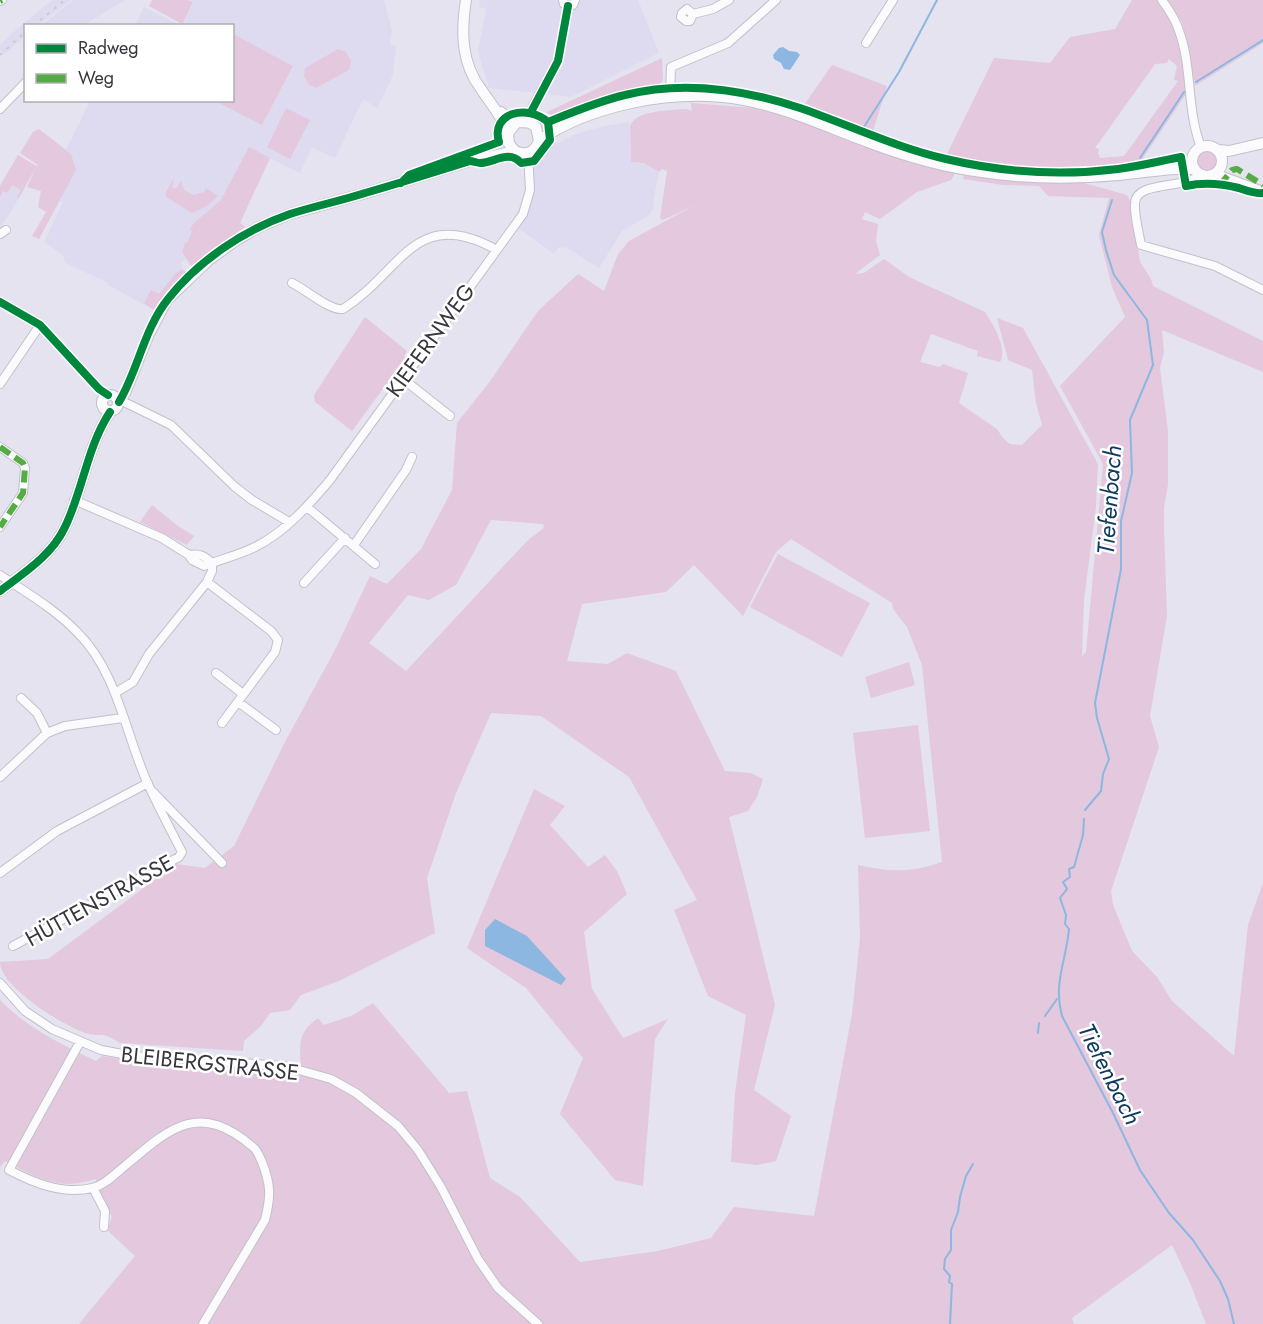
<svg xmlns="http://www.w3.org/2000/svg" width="1263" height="1324" font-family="Jost,sans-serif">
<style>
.built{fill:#dedbf0}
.green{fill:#e3c8de;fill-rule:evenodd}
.water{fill:#8cb7e0}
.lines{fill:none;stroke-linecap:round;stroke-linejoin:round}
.stream{stroke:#8cb7e0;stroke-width:2}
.minor-casing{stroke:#c2c1ca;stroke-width:10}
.major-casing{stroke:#c2c1ca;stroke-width:12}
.minor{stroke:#fbfbfd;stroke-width:8}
.major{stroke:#fbfbfd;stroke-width:10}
.rail{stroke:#cacacc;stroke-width:2;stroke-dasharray:3 6;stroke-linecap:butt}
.quiet{stroke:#55ac46;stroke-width:6;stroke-dasharray:12 6;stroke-linecap:butt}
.cycleway-casing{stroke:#fff;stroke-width:11}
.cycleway{stroke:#00873e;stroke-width:8}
.labels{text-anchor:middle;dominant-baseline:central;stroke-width:5;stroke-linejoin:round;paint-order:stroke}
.street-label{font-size:22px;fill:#37363e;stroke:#fff}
.water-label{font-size:24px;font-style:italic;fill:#0d3b5f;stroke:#fff}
</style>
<rect width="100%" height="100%" fill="#e4e3ef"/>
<path class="built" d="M52,0H71L38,25L26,26L25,36L5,54L0,50V45L18,28Z
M73,0H125L84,25H42Z
M191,0H384L392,31L390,44L396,46L393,75L377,108L363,99L335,158L312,147L300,173L269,158L240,223L245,227L194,263L185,259L181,263L182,269L187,272L164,294L154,310L108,285V283L70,265L65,262L63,255L44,242L63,202L43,196L90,101L232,100V26L181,25L193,3Z
M480,0H638L659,53L571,97L489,88L478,51L486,9L479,7Z
M144,7L180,25H135Z
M629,122L631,162L644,163L659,172L653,201L654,208L648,216L622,231L599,268L565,247L558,248L554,254L517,227L531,205L535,163H538L548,145L552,141L557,144L573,135L600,127Z
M18,155L36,166L11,212L0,227V186Z"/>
<path class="green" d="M152,0H188L193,2L182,24L149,6Z
M1132,0H1159L1172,25L1182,47L1188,91L1143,158L1147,161L1131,165L1048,170L946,156L994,58L1050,63L1070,37L1115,29ZM1169,59L1177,66L1174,80L1178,81L1124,156L1100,158L1098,153L1099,149L1095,148L1155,64L1167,63Z
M1166,0H1263V43L1195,86L1182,22Z
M233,34L293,66L262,125L215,101L232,100Z
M338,49L346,52L351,61L349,70L316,88L309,85L304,76L305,68Z
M662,58L663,78L660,86L614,96L554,117L547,112Z
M832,65L887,86L874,128L870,136L802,108Z
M691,103L754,108L798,118L902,158L955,173L951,180L917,192L880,219L865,212L862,219L878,224L876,241L880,255L855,274L864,273L884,259L909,277L985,312C993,324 1008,349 1000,362L977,356L978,351L931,334L920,362L940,367L943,364L968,373L959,403L997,429L1003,438L1010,444L1022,445L1042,425L1036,403L1032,370L1008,360L997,318L1023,328L1098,464L1096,507L1084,600L1082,656L1086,652L1103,464L1060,386L1125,317L1112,287L1099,235L1109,198L1048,196L1039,186L1003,185L963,179L964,174L1027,181L1084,183L1127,195L1132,204L1140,262L1151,279L1153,286L1263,341V372L1162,330L1164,352L1160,368L1168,431V485L1164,507V529L1167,616L1150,716L1159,747L1111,891L1113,905L1132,951L1157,977L1172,1001L1234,1056L1248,925L1263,883V1324H1206L1190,1283L1172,1245L1072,1318L1074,1324H79L135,1256L107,1230L112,1217L103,1201L96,1179C88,1181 77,1184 68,1184C45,1183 25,1172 5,1161L0,1167V1000C27,1028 61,1044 96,1061L102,1056C168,1068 236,1063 301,1076C302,1050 293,1036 318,1018L324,1025L351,1016L373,1003L449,1093L467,1091L490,1178L520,1197L580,1262L658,1251L711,1238L734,1207L814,1216L852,1014L860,938L858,865C889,872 911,873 942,862L922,665L907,627L893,609L892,603L791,539L776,552L743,616L694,565L666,592L582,604L567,661L608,664L627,653L676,671L725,771L751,773L763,779L757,797L748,811L729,817L775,1005L754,1090L791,1116L776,1161L757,1165L731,1162L735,1093L746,1015L708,996L674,910L697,900L629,777L541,716L491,713L456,793L427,878L435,933L339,981L301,995L290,1010L270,1013L261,1026L244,1041L243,1051L120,1043C115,1040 109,1036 103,1035C98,1035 93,1035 89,1034C66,1028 0,987 0,962L48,959L176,864L205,868L234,846L285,742L336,648L370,576L387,584L421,549L452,490L457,423L491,380L538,311L578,274L604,291L618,254L629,241L695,205L663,220L660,218L667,171L662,169L659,172L644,163L631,162L630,126C637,109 670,111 686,109L692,111ZM491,520L543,524L544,528L528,540L406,671L369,643L408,595L429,600L456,585Z
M286,108L310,120L290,159L267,147Z
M39,129L71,154L76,170L39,239L32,236L46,212L38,207L41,191L27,187L36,167L19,198L17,197L21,190L12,185L7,193L3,191L0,197V186L18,155L36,166L38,165L20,153L33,132Z
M249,147L270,158L240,223L245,227L191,266L182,252L185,243H187L192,231L190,229L194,223L221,200Z
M1195 160a12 12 0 1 1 24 0a12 12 0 1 1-24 0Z
M174,178L172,187L176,189L181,181L184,190L194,195L204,192L206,188L218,196L207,206L192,213L166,197V192Z
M182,269L187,272L164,294L154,310L144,303L151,290L159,294L175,274Z
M365,317L407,351L404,356L406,357L352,431L315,402L314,395Z
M152,505L178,526L194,536L187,545L140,522Z
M778,554L870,603L842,657L750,607Z
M909,662L915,685L871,698L865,677Z
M918,725L930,831L865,838L853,733Z
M534,789L565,806L550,825L588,867L605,855L617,871L627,894L584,932L592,989L623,1038L668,1019L655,1039L643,1186L615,1180L560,1114L583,1058L526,988L467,948Z"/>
<path class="water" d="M783,47L789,51L797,52L800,55L790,70L784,69L781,63L774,59L773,55L779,48Z
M495,919L527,936L566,979L561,985L485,946V930Z"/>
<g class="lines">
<path class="stream" d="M1196,82L1263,40
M862,130L899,72L937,0
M1140,158L1184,92
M1085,810L1101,791L1103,774L1109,759L1097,718L1095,703L1121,569V521L1132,473L1130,420L1153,365L1147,320L1114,275L1106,250L1102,232L1112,200
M1084,819L1083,835L1074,867L1069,869L1070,877L1063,882L1067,889L1060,898L1066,915L1065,924L1069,929C1066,962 1053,983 1062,1016L1113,1113L1140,1170L1169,1213L1193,1240L1220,1281L1228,1299L1234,1324
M1045,1016L1057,999
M1038,1033L1039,1023
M950,1324L952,1284L949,1282L950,1276L944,1269L945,1259L951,1250V1230L958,1212L960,1197L966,1176L973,1164"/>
<g class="minor-casing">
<path id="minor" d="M563,0L564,4L568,6L573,5L575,0
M1162,0C1168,9 1175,18 1178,28C1193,66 1186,109 1201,147
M0,1L2,0
M693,14L687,9L682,13L681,17L686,21H690L693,14L713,9L729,0
M866,43L893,0
M670,97L671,67L728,43L776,0
M0,109L26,82
M528,121L533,106L558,61L568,6
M1201,174C1187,190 1136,180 1135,203C1134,215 1139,233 1141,245L1215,266L1263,290
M0,234L6,230
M292,283C305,289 330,311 343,309C401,273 414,205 495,249
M0,302L40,325L99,389L108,395
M403,379L450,416
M0,384L40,325
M120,400L171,425L234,486L252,500L289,522
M0,447L23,463L25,468L23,493L0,527
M74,500L162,538L189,555L192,560L204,566C221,559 240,555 257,546C286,531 309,505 330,480L523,214L530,190L528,153
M307,507L375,564
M354,545L406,470L412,457
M189,555C199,553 205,556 212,563
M212,563V571L207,582L271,631L278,640L275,652L222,723
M0,575C27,593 55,609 78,633C117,672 125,732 147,782C158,806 170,829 182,852L179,857L13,946
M304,583L345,538
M216,673L243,694
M115,693L133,682L149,654L207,582
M21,698L37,713L47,733
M238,702L276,730
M0,777L47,733L65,726L123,718
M153,792L222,863
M0,873L57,831L148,783
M0,983L25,1011L52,1029L101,1050L133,1056L285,1066L331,1079L356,1093L398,1126L418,1150L441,1187L478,1259L498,1288L538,1324
M80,1042L9,1170C34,1183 63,1195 92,1188C105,1185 116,1173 126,1165C171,1127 199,1101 253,1147C258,1151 259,1156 262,1162C271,1185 271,1196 265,1220L203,1324
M93,1188L105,1211L104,1227"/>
</g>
<g class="major-casing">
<path id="major" d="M466,0C461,31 461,63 481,89C490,103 502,116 508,133
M501,112C505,115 510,121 515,122C524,123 528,120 536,127L539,141C535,152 526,156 515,151L509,144L508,133L517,122
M539,141C566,121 599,110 631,103C668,95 706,93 744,100C787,108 827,127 868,142C905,156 943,167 982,172C1027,179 1073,179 1118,175C1144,173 1169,167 1195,169
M1192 161a15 15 0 1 1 30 0a15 15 0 1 1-30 0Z
M1218,150L1229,151L1263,143
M1214,174L1263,192
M102 403a8 8 0 1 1 16 0a8 8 0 1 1-16 0Z
M119,402L125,393L149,334L167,300L209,260L235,241L259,227L290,214L366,193L470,161L515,151
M0,591C24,573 52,555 65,527C83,490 87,447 110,412"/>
</g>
<use href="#minor" class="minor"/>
<use href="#major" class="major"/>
<path class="rail" d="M33,26L65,0
M0,55L26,31"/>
<path class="quiet" d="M0,1L2,0
M1220,185L1232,170L1237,169L1263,185
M0,447L23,463L25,468L23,493L0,527"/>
<g class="cycleway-casing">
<path id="cycleway" d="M531,112L558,61L568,6
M548,122C573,112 599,101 625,95C684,80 743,89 800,108C849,125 895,147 946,159C1001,172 1062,176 1118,169C1140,166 1160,161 1181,157L1186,186C1203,182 1223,184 1239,188C1248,191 1254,194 1263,193
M0,302L40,325L99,389L108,395
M119,402C138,370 144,329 168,299C198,261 244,230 290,214C315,206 340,201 365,193C400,183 435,172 470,161C473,161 477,163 480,163C494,163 509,149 521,163L534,161L550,140L548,122C528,104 490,112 499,142L409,175L401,183
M0,591C24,573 52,555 65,527C83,490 87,447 110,412"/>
</g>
<use href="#cycleway" class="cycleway"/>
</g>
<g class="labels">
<g class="street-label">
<text transform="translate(430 340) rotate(-54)">KIEFERNWEG</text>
<text transform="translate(99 900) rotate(-29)">HÜTTENSTRASSE</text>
<text transform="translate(210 1063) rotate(6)">BLEIBERGSTRASSE</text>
</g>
<g class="water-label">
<text transform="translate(1109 500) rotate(-86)">Tiefenbach</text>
<text transform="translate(1110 1074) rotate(63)">Tiefenbach</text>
</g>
</g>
<rect x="24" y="24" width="210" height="78" fill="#ffffff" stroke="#afafb2" stroke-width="1.5"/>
<rect x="36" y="44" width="30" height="9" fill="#00873e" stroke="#afafb2" stroke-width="1.5"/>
<text x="78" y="54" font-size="18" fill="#37363e">Radweg</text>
<rect x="36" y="74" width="30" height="9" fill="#55ac46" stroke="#afafb2" stroke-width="1.5"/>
<text x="78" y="84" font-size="18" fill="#37363e">Weg</text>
</svg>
